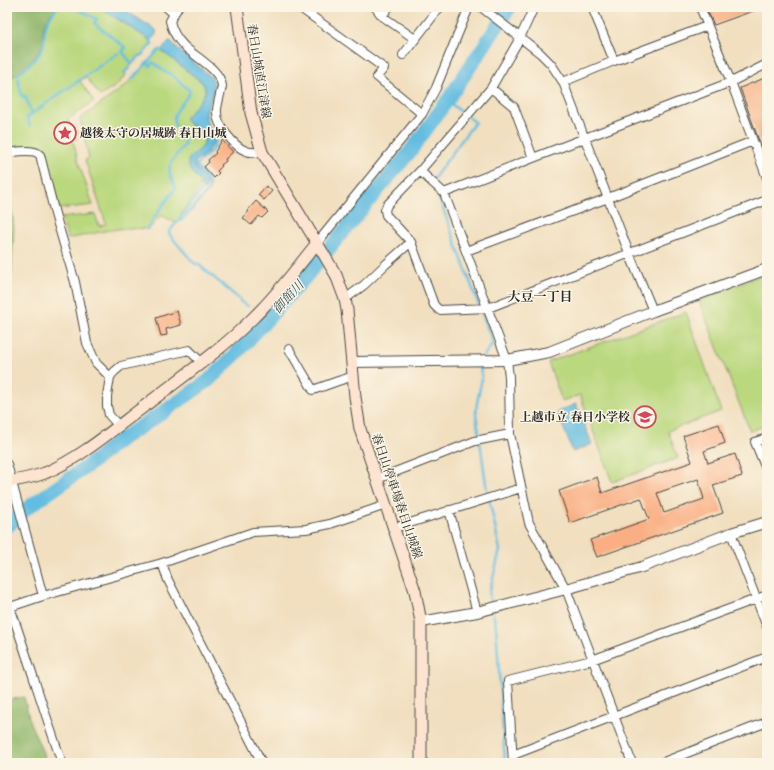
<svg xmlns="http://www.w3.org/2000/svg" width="774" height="770" font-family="'IM FELL French Canon','Noto Serif JP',serif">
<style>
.green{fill:#bad87e;stroke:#728254}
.forest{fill:#93b86d;stroke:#5f724c}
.water{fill:#63bde1;stroke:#477486}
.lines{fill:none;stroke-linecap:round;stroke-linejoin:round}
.stream{stroke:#63bde1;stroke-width:2.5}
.river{stroke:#63bde1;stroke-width:14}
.building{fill:#f9af83;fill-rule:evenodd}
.minor-casing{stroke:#494641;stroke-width:10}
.tertiary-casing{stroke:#494641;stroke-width:12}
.secondary-casing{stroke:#494641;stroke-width:13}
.minor{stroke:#fff;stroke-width:8}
.tertiary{stroke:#fff;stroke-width:10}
.secondary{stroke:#fde4d1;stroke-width:11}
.labels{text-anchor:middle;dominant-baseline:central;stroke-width:3;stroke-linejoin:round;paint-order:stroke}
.street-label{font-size:12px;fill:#2b2b2b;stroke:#fcf5e5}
.poi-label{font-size:12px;font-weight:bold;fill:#2b2b2b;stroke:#fcf5e5;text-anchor:start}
.neighbourhood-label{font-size:13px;font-weight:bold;fill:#2b2b2b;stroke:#fcf5e5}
.water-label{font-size:13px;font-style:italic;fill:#3c5762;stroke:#fcf5e5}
</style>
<rect width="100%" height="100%" fill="#fcf5e5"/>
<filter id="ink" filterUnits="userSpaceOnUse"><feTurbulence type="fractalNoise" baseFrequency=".025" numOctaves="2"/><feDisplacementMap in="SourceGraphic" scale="8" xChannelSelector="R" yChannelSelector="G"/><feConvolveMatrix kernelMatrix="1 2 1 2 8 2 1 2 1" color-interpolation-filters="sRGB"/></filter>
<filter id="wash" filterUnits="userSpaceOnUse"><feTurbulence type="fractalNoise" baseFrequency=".012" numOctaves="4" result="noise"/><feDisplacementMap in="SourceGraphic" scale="16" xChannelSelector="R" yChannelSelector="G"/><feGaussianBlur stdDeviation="0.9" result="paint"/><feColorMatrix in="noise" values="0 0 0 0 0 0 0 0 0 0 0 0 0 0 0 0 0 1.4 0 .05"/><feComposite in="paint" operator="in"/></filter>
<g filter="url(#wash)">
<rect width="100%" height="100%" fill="#f1dfbf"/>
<path class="green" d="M57,7H100L150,40L151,44L141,57L139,56L125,73L126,75L116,86L100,96L86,77L80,81L94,101L68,119L78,161L93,205L59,209L45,155L43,149L37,146L7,148V77C10,77 14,76 16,75C24,70 41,53 43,44C44,38 43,32 45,26C47,19 52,13 57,7Z
M159,50L163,51L203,83C204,85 205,88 205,90C206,96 190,113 185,118C187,128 210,133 203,146C200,151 193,156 189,160L193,172L201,183L200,186L177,221L174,222L163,216H160L149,229L127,228L109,230L68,239L61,218L95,214L99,226L106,224L85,160L89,158L80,119L125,86Z
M767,273V425L750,431L699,301Z
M686,312L721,411L668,431L678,458L612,482L580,395L562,401L548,362Z"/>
<path class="forest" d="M7,7H56C52,13 47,18 44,26C42,32 44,38 43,44C41,53 24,70 16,75C14,76 10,76 7,77Z
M7,181L14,227L11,277L7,291Z
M24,697L31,725L47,762V763H7V700Z"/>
<path class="water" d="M99,7H120L156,30C157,34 154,39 150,40Z
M169,41H171L178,50L197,65L211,77L212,79L214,86L213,93L207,109L206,117L208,125L214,136V141L207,152L204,155L196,160L194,165C197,175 212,178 205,190L200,186L201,184C198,178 187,169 188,162C189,153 209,150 203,137C200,129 189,126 185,119C190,112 203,99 205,93C206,89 204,86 203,83L162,51V49Z
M576,404L592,444L573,452L557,412Z"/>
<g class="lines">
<path class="stream" d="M73,7L97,19L94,23L126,48L122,51L132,64L140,55L141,56L152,44L151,40
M124,73L130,67
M17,75C26,67 39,59 43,47C45,41 44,35 45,29C46,20 53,14 58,7
M18,79L22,97L25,96L32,114
M131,80L147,63
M30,126L27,117L118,53
M433,181L437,174L475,122L447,101
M203,188L169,232L170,235C178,245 186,254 195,264H198L239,299L241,302L248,306
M436,190L493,343L483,357
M179,221L182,220L209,190C212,179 202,174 196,166C198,161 201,160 205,157C212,152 215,146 217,138
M146,229L175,189C175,183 172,179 170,174C167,162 179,153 185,144C183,133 180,135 176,128C168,113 185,103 190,92L189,90L171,74L165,72L153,62L150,66L147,63L159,50H162
M479,363L482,378L477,403L476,414L486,484L500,550L489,594L491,605
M492,610L496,626L505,763"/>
<path class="river" d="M7,527L27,508L89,465L120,440L159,415L208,381L235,355L304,279L342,233L409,153L447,101L510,7"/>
</g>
<g id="blocks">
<path class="building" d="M715,7H761V8L714,25L707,10Z
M767,77V144L761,146L740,88Z
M222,140L233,152L225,159L226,161L221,165L222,166L217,171L219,173L214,178L204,167L209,162L208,160L216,153L215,152Z
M266,186L272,191L264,200L258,195Z
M256,201L268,212L262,218L259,216L251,225L243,218L249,211L248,210Z
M177,311L181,325L166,329L167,335L161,336L156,318Z
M719,424L725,443L704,451L708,463L735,454L742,476L713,485L723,513L597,557L590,540L649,519L641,498L570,523L559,491L597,477L602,493L692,462L683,436ZM698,479L704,499L664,513L657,493Z"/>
</g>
</g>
<g filter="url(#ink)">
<use href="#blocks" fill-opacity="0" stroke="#494641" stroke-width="1"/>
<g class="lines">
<g class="minor-casing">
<path id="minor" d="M166,7L174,14
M178,7L170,21C172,31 177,39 184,46C195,57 220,69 222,86C221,93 216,107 217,113C217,126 235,147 246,151C251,153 257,152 262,152
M299,7L384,68L377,77L422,114
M375,7L382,16L415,39
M481,7L540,53L551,64L563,82L629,253L653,311
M534,7L520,38L491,88L420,171L387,205L385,210L386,215L411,242L434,305L439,310L488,308L767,200
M592,7L614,61
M700,7L731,82L767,178
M382,16L389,7
M403,55L440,7
M563,82L614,61L707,26
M491,88L514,107L533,158
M7,153C16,152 34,148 40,155L55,214L75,282L87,343L96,363L110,377
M420,171L444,193L507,360L509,377L510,434L529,523L566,589L632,763
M444,193L533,158L731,82L767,64
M317,243L422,114L436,88L451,51L469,7
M466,251L608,198L753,141
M345,299L364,285L385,265L411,242
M289,349L313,390L338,381L354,376
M118,425L109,415L107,406V396L110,377L114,372L121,366L189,350L201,362
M767,438L755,442L767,471
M7,464L43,596
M377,479L475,441L510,434
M449,510L477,612
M394,528L521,488
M731,533L767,627
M162,563L168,580L262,763
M10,607C28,659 44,711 62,763
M7,608L43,596L162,563L253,532L306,529L330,524L386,505
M513,755L767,657
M513,763L508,681L592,660L767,595
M661,763L767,722"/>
</g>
<g class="tertiary-casing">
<path id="tertiary" d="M353,362L507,360L549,352L653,311L767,269
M421,622L477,612L566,589L642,567L731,533L767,522"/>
</g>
<g class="secondary-casing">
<path id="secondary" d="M237,7L251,113L262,152L323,253L336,275L345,299L347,310L355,397L360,429L415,591L421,622V763
M7,482C19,480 34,477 45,473C81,458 115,428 146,405C182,377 220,351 252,319C276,296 296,269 317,243"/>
</g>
<use href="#minor" class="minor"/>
<use href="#tertiary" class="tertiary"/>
<use href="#secondary" class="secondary"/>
</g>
</g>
<defs>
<g id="sight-ring" transform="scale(1.15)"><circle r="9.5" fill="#fcf5e5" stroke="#d1495b" stroke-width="1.5"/><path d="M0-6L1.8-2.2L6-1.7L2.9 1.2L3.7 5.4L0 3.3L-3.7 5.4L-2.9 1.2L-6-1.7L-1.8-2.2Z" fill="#d1495b"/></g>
<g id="school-ring" transform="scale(1.15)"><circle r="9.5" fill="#fcf5e5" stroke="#d1495b" stroke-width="1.5"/><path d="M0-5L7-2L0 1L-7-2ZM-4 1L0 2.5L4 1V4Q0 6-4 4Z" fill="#d1495b"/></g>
</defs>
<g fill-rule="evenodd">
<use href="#sight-ring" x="65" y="133"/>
<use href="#school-ring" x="645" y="417"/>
</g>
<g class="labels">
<g class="street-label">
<text transform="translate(259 71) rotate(81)">春日山城直江津線</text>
<text transform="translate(397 496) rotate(71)">春日山停車場春日山城線</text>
</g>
<g class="poi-label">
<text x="80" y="133">越後太守の居城跡 春日山城</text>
<text x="630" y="417" text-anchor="end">上越市立 春日小学校</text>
</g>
<g class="neighbourhood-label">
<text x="540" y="296">大豆一丁目</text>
</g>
<g class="water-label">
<text transform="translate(288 297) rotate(-48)">御館川</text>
</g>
</g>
<rect width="774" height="770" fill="none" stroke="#fcf5e5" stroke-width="24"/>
</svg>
